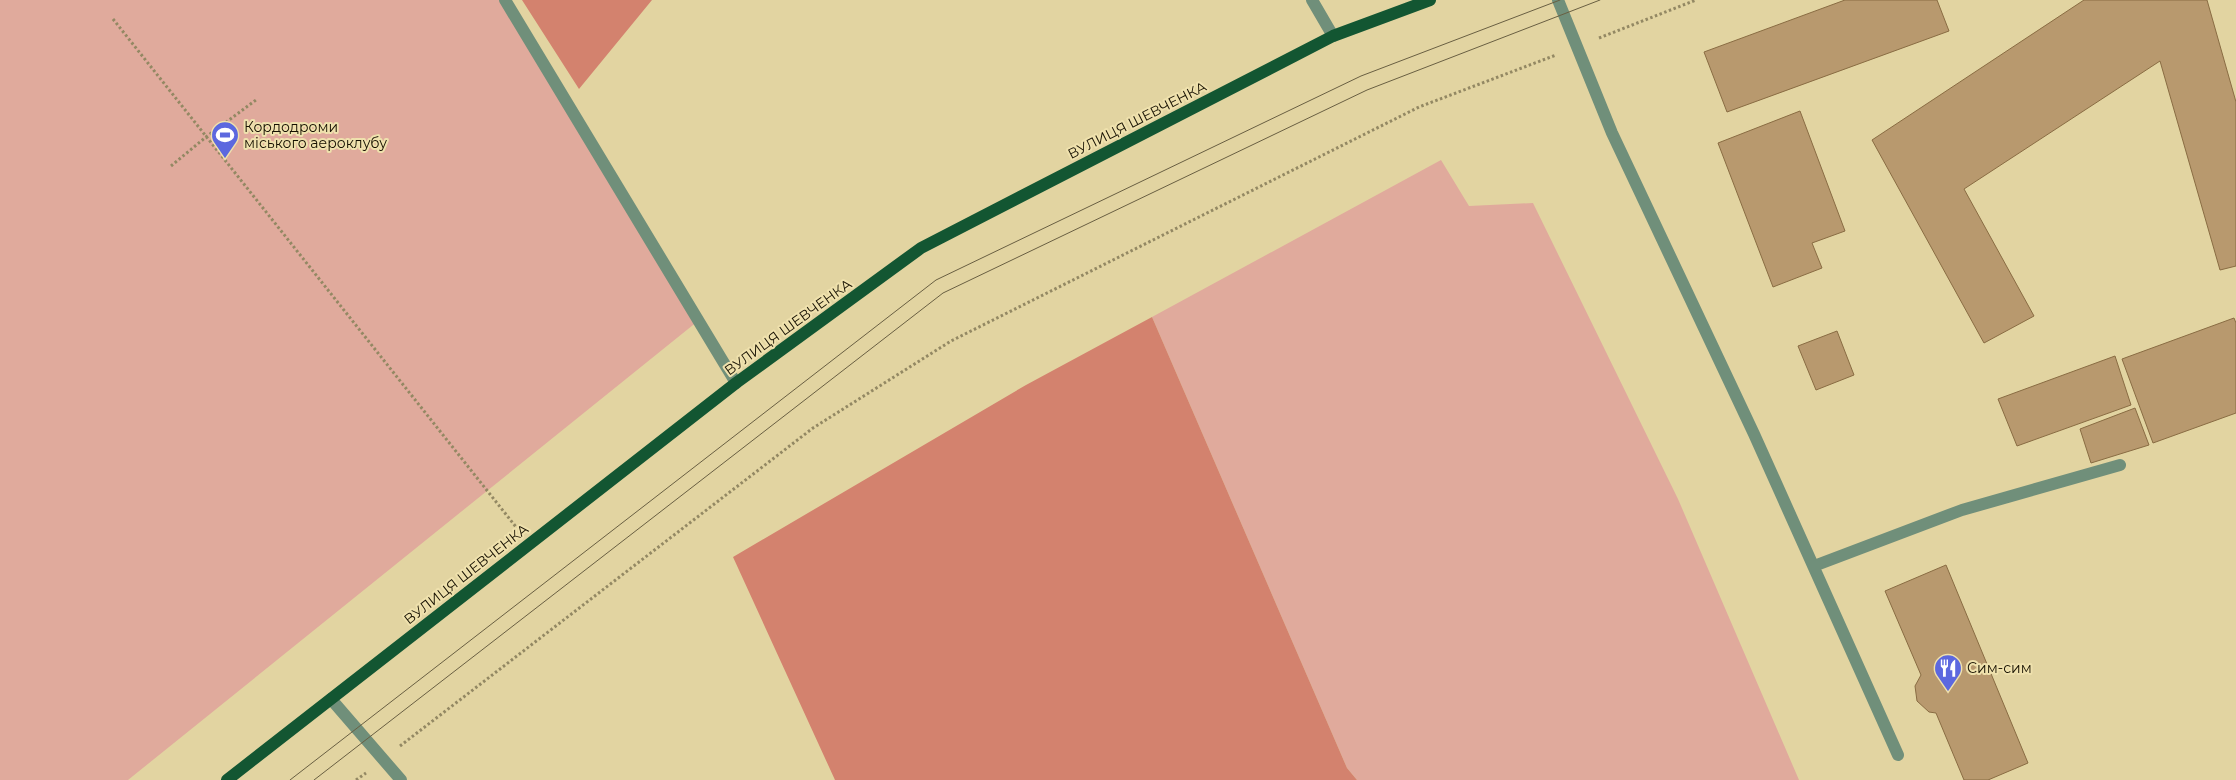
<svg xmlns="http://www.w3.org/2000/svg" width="2236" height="780" font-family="Montserrat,sans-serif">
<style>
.green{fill:#e0aa9c}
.forest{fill:#d3826e}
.building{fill:#b8996e;stroke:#896c43}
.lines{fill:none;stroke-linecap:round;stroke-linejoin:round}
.path{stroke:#938863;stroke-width:3;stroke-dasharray:2.5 2.5;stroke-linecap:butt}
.lane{stroke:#708f7a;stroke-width:12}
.street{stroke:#708f7a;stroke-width:12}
.primary{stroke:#135632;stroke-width:12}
.tram{stroke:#695f42;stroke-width:1}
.labels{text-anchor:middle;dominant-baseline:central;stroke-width:4;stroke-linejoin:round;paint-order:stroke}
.street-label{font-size:14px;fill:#161001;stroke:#efe1ad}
.poi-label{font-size:14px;fill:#161001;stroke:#efe1ad;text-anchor:start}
</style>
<rect width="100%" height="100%" fill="#e2d4a1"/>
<path class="green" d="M0,0H505L698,321L128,780H0Z
M1441,160L1469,206L1533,203L1678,499L1799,780H1357L1347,768L1152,317Z"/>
<path class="forest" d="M522,0H652L579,89Z
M1152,317L1347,768L1357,780H835L733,557L1026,385Z"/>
<path class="building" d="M1845,0H1937L1949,31L1727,112L1704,52Z
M2084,0H2207L2236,102V266L2220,270L2160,61L1964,189L2034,316L1984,343L1872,140Z
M1800,111L1845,231L1812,243L1822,268L1773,287L1718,143Z
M2234,318L2236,323V413L2153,443L2122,359Z
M1837,331L1854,375L1816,390L1798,346Z
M2115,356L2131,405L2017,446L1998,399Z
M2135,408L2149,445L2091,463L2080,429Z
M1946,565L2028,763L1988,780H1964L1936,713L1929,712L1917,701L1915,686L1921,675L1885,591Z"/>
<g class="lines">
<path class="path" d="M113,19L516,527
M1599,38L1696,0
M171,166L206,137L256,100
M400,746L813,428L951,341L1419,107L1556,55
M356,780L366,773"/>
<path class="lane" d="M505,0L736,383
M1558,0L1612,133L1754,434L1898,755
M1814,566L1962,510L2120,465
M331,699L401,780"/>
<path class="street" d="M1312,0L1333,36"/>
<path class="primary" d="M227,780L736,383L921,248L1333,36L1430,0"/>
<path class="tram" d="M290,780L936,280L1361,76L1560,0
M314,780L943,293L1367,90L1600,0"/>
</g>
<defs>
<g id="stadium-pin" transform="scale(1.4375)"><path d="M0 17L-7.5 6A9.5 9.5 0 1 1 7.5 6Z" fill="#5c68df" stroke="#efe1ad"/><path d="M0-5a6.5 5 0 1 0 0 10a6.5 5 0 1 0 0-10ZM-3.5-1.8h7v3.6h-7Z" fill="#fff"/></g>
<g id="restaurant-pin" transform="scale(1.4375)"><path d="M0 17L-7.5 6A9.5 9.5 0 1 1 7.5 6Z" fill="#5c68df" stroke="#efe1ad"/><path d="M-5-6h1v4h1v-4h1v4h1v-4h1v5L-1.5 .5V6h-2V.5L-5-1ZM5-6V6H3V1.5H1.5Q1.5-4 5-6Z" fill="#fff"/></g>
</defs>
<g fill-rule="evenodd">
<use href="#stadium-pin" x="225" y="135"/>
<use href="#restaurant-pin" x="1948" y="668"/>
</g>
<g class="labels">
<g class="street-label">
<text transform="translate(1137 120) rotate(-27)">ВУЛИЦЯ ШЕВЧЕНКА</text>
<text transform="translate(788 327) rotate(-36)">ВУЛИЦЯ ШЕВЧЕНКА</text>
<text transform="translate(466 574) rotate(-38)">ВУЛИЦЯ ШЕВЧЕНКА</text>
</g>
<g class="poi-label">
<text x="244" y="127">Кордодроми<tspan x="244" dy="16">міського аероклубу</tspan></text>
<text x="1967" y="668">Сим-сим</text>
</g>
</g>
</svg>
